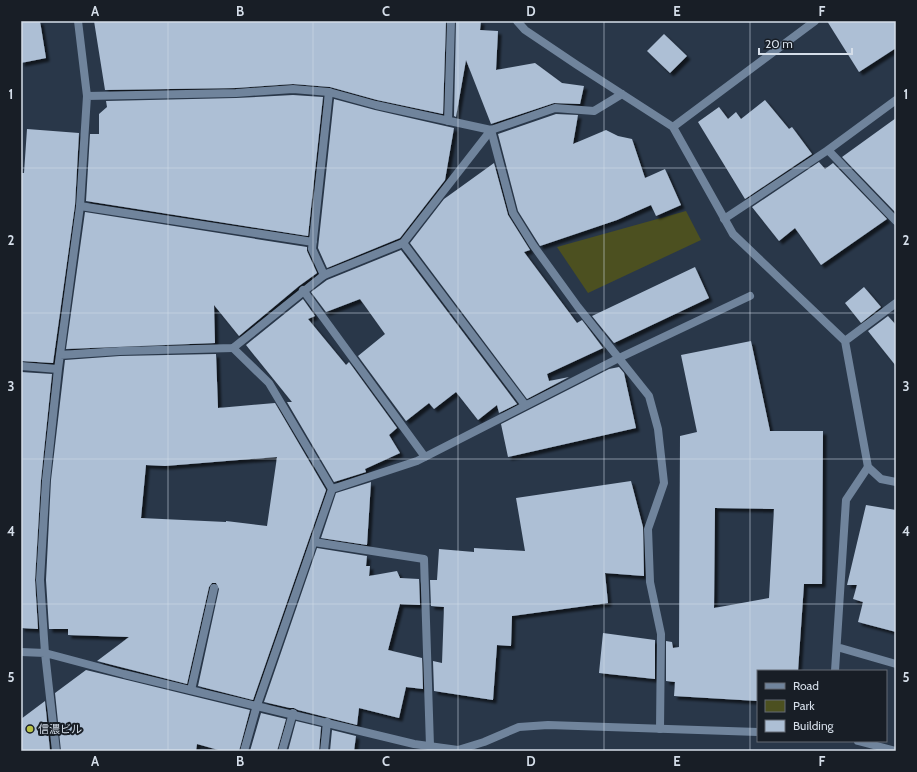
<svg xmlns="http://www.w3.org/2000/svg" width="917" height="772" font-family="Cabin,'Noto Sans JP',sans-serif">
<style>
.green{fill:#4c5020}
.building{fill:#adbfd5;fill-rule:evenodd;filter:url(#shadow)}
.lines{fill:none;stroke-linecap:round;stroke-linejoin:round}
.lane{stroke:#70849c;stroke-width:8}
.street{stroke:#70849c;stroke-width:8}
.grid{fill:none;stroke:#d5dee9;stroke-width:1;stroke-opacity:0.55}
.poi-dot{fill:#b8c147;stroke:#181e26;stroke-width:1.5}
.labels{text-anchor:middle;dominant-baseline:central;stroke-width:4;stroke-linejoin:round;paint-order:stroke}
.poi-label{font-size:11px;fill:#d5dee9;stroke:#181e26;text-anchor:start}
.neatline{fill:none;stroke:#d5dee9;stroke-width:1.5}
.grid-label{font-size:13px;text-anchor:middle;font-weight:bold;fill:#d5dee9}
</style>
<defs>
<filter id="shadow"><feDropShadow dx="3.5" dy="3.5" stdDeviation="1" flood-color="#0009"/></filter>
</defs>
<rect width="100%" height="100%" fill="#293749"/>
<path class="green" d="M686,211L701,240L588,293L557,247Z"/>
<path class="building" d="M21,21H40L46,58L21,63Z
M94,21H446L443,114L377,100L330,87L293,84L236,88L105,90Z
M456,21H481L480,30L498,31L496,70L535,63L562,83L584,86L580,104L554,103L491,124L466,60L456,117L454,116Z
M827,21H896V48L859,72Z
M664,34L687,56L670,73L647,51Z
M293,95L323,97L308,236L86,201L90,134H99V114L107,107L106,101L236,98Z
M334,99L375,110L454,128L445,180L400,238L327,268L318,248Z
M765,100L789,129L792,127L812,154L745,199L698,122L719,107L728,119L736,112L741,119Z
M556,114L578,115L573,144L606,130L618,136L632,139L645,178L665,169L681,205L656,216L651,205L617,220L540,246L518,211L498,134Z
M896,118V213L842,157Z
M27,129L79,133L75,205L53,363L21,361V173H24Z
M819,162L825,169L833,163L887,219L821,265L795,228L779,241L752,207Z
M494,163L508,215L530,250L524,252L577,323L582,320L603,348L547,374L549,381L569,377L527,399L410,243L444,199Z
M85,212L307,247V251L317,273L299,286L239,336L214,305L215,343L66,349Z
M401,250L517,404L499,413L497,405L478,420L456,392L434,409L429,403L406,421L358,356L385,334L360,299L326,312L311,292L327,280Z
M695,267L709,298L614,343L592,316Z
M864,287L881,307L861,323L845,303Z
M303,299L315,316L308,319L346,365L349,362L397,428L389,435L400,453L365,469L366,472L334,482L287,402H292L246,345Z
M888,316L896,325V366L868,331Z
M751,341L770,431H823L822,584H804L798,671H758V701L674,696L675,682L666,681V641L672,642L673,648L679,647L680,436L697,432L681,355ZM715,508L774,509L769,598L714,608Z
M216,354L218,408L275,403L326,490L253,700L198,686L219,589L216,583H212L209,587L187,684L97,661L129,637L68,635V629H49L46,580L51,480L65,360L120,356ZM277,457L267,526L226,521V522L141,518L146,465L165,466Z
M619,367L624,373L636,428L508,457L501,424L609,369Z
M21,372L52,374L41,480L35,580L38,629L21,628Z
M631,481L643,527L644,576L605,573L608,603L512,616L511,646L497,645L493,700L434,691L433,661L442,663L444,607L431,606L430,580H437L439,549L474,552V548L525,551L516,498Z
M371,482L367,545L321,538L336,493Z
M866,505L896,510V632L858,622L863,602L853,599L857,585H847Z
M317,548L367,556L366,566H370L369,576L397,571L400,578L419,579L420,605L400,604L388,650L422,658L423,689L406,687L399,718L359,708L357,725L298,710L294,708H290L264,702Z
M603,633L655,640V679L599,673Z
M86,670L250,710L239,751H222L197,744L196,751H61L55,693Z
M45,701L50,751H21V719Z
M261,713L286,719L277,751H250Z
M296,721L321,727L319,751H288Z
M332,730L356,736L354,751H330Z"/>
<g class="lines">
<path class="lane" d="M448,121L451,21
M491,130L513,213L533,245L578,307L649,396L658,429L664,483L648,529L650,582L661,634L660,729
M828,150L896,221
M80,206L313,242
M724,219L828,150L896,100
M403,243L525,405
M324,275L312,249L329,92
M303,290L425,457
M233,348L269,383L332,489L257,705L244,751
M332,489L417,461L619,358L750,296
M314,542L424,559L430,746
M837,647L896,664
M835,671L846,500L868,467
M191,690L214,588
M282,751L293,713
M324,751L327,722"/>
<path class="street" d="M517,21L525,30L577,65L673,127L733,234L845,341L868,467L881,479L896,482
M87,96L236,93L293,89L329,92L376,105L491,130L555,108L594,111L622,94
M673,127L815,21
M845,341L896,303
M60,355L120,351L233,348L324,275L403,243L491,130
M21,366L58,369
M21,652L45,653L124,674L414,744L458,750L484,742L519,727L548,725L758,732
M858,741L896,751
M56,751L45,653L40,580L46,480L58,369L80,206L87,96L78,21"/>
</g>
<path class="grid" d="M168,21V751M313,21V751M458,21V751M604,21V751M750,21V751M21,168H896M21,313H896M21,459H896M21,604H896"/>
<circle class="poi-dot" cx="30" cy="729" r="4"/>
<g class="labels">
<g class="poi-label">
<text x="38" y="729">信濃ビル</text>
</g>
</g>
<rect width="917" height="772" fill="none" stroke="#181e26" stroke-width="44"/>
<rect x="757" y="670" width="130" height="72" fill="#181e26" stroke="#646b74"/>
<rect x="765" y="683" width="20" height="6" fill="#70849c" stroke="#646b74"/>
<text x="793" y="690" font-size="12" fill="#d5dee9">Road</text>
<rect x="765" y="700" width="20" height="12" fill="#4c5020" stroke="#646b74"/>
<text x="793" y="710" font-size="12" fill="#d5dee9">Park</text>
<rect x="765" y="720" width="20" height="12" fill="#adbfd5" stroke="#646b74"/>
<text x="793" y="730" font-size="12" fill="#d5dee9">Building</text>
<path d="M759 48v6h93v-6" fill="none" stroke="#d5dee9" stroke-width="2"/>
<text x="765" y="48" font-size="12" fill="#d5dee9" stroke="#181e26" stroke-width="3" paint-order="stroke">20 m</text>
<rect x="22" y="22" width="873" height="728" class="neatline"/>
<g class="grid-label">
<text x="95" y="16">A</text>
<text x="240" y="16">B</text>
<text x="386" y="16">C</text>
<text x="531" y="16">D</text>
<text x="677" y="16">E</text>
<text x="822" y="16">F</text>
<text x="11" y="99">1</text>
<text x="906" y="99">1</text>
<text x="11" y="245">2</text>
<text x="906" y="245">2</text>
<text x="11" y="391">3</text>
<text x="906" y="391">3</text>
<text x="11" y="536">4</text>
<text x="906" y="536">4</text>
<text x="11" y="682">5</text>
<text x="906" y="682">5</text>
<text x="95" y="766">A</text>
<text x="240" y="766">B</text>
<text x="386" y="766">C</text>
<text x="531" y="766">D</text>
<text x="677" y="766">E</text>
<text x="822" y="766">F</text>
</g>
</svg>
